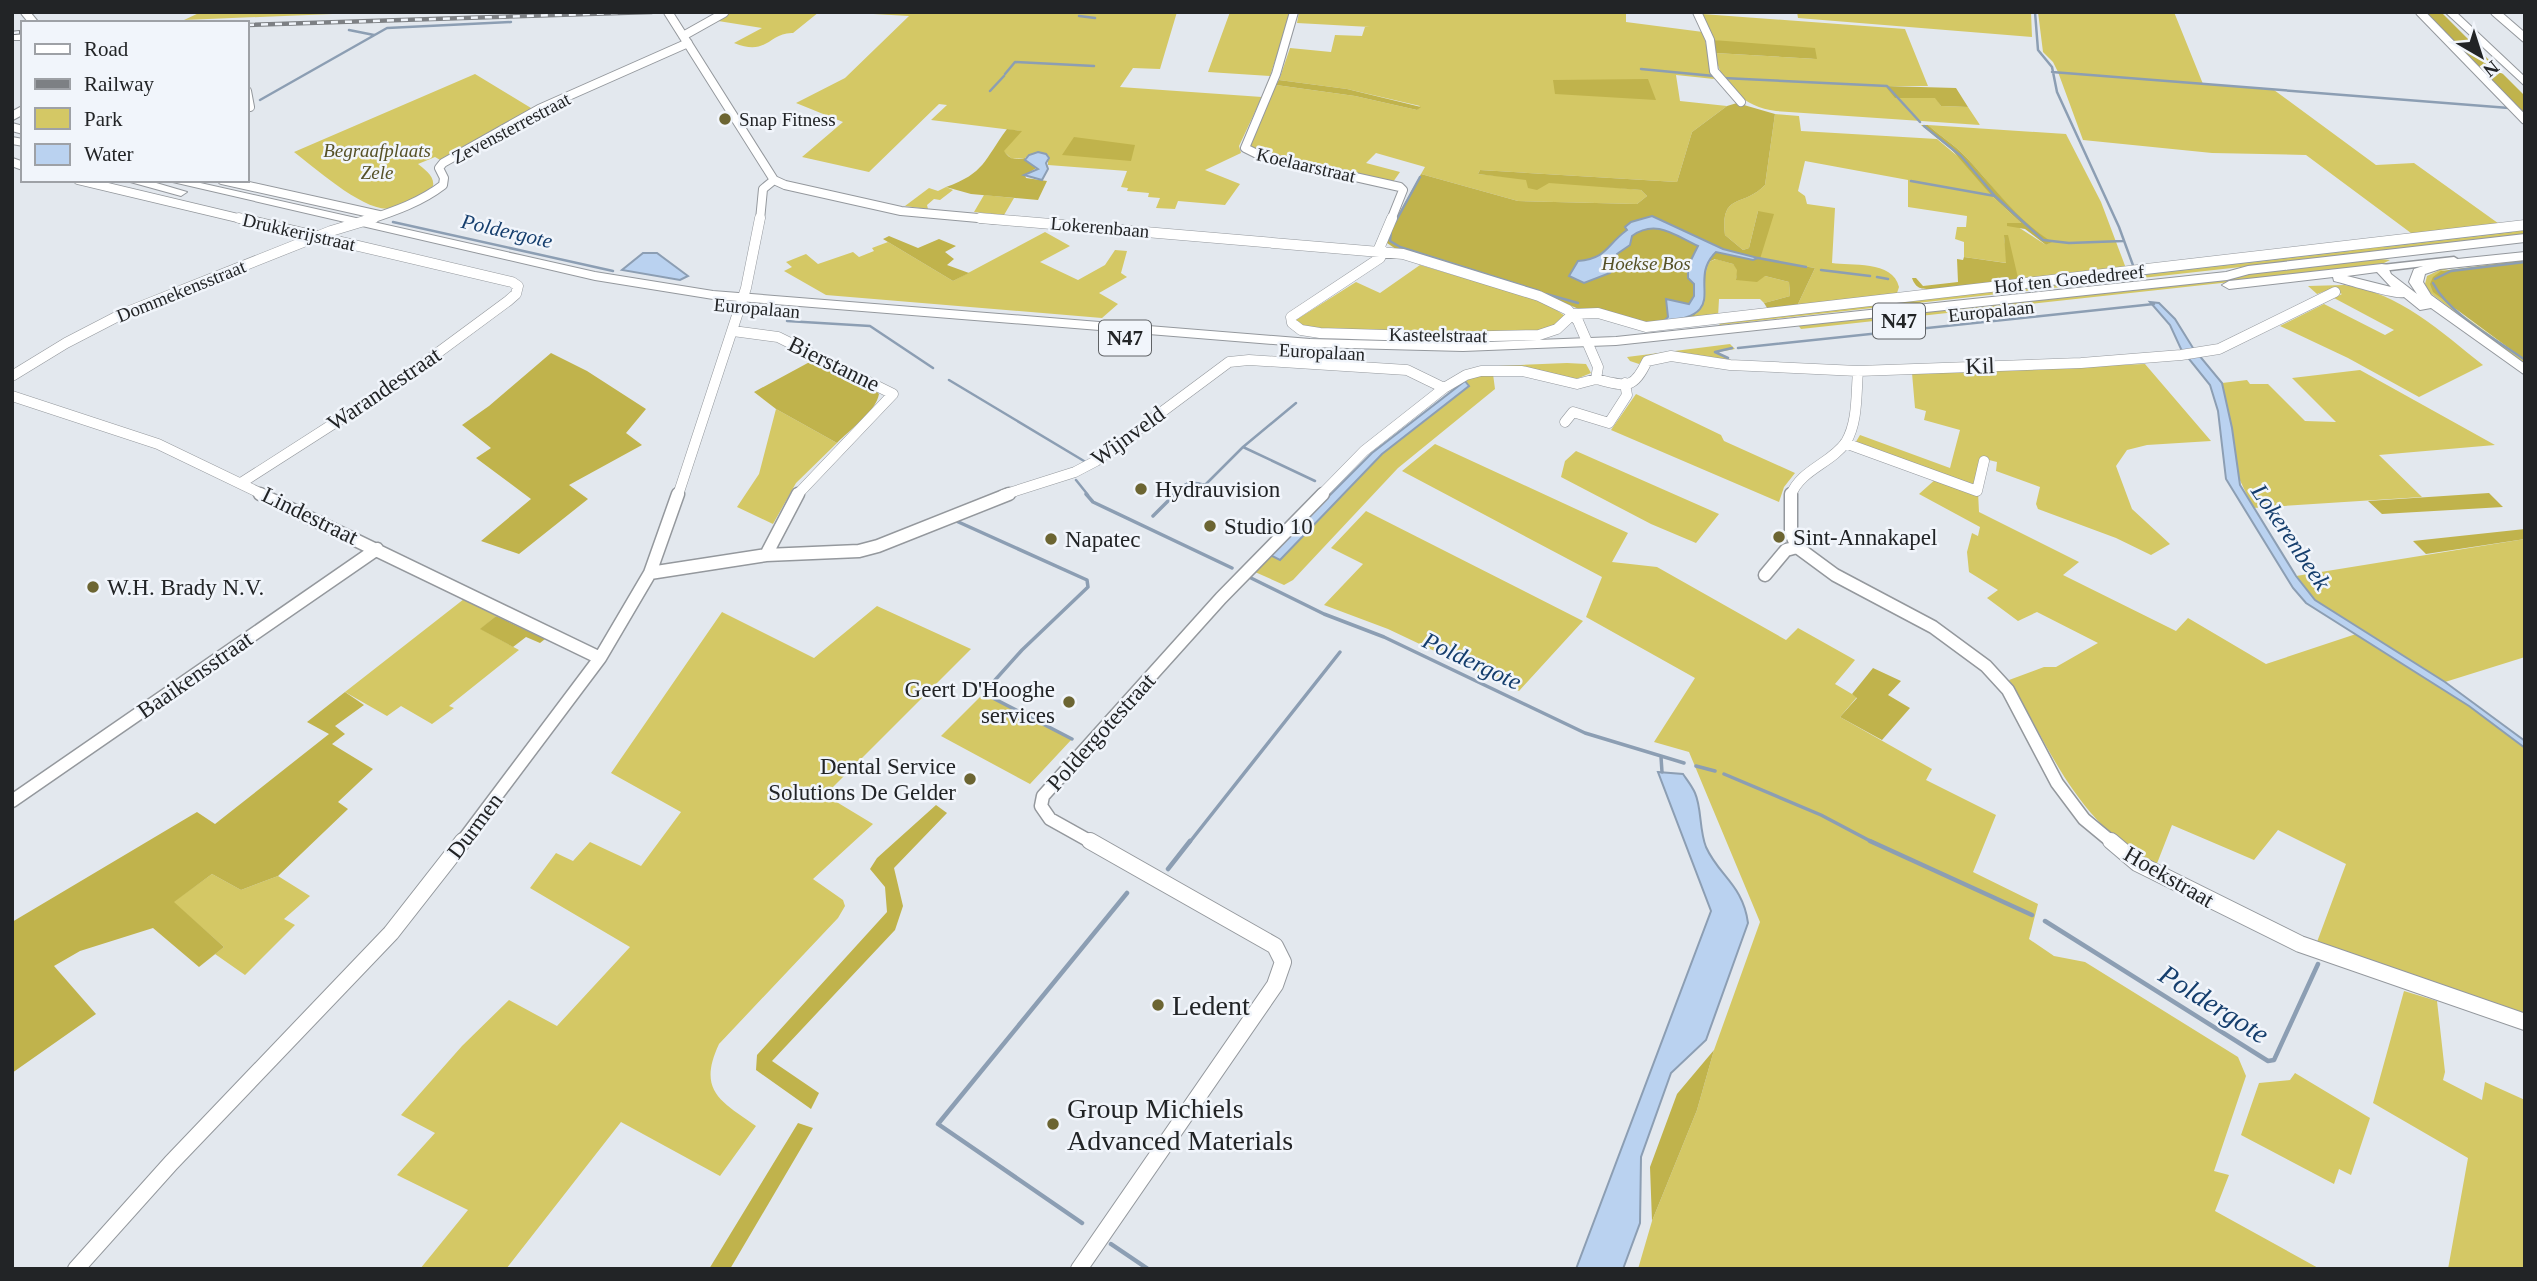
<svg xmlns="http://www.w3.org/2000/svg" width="2537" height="1281" font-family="Georgia,serif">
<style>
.green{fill:#d4c865}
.forest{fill:#c0b34c}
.water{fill:#bad2f0;stroke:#8c9eb3;stroke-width:2}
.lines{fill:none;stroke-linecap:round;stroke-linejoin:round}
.stream-far2{stroke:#8c9eb3;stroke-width:2.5}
.stream-far1{stroke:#8c9eb3;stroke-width:3.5}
.stream{stroke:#8c9eb3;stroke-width:4.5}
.minor-far3-casing{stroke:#94989d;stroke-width:10}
.minor-far2-casing{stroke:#94989d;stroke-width:11}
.minor-far1-casing{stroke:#94989d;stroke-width:15}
.minor-casing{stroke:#94989d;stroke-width:18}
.major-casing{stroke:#94989d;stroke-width:3}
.highway-casing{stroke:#94989d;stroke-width:2}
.minor-far3{stroke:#fff;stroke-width:8}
.minor-far2{stroke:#fff;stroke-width:10}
.minor-far1{stroke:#fff;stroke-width:12}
.minor{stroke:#fff;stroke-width:16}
.major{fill:#fff;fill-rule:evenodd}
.highway{fill:#fff;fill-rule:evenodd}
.rail-casing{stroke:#7d8084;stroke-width:4.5}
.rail{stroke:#f1f5fb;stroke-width:2.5;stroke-dasharray:7;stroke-linecap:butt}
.poi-dot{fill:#6c6532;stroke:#f1f5fb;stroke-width:2.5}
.labels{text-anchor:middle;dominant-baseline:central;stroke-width:5;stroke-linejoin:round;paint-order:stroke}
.far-poi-label{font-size:19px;fill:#222426;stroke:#f1f5fb;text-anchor:start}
.far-street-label{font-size:19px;fill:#222426;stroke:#f1f5fb}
.far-park-label{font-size:19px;font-style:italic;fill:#565127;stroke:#f1f5fb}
.far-water-label{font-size:21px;font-style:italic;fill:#153e6d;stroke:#f1f5fb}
.shield{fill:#f1f5fb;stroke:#606366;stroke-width:2}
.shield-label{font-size:21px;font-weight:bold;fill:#222426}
.street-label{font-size:23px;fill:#222426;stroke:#f1f5fb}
.poi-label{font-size:23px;fill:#222426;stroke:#f1f5fb;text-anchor:start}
.water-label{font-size:24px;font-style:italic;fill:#153e6d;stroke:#f1f5fb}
.near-water-label{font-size:28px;font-style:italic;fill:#153e6d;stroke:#f1f5fb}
.near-poi-label{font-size:28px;fill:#222426;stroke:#f1f5fb;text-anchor:start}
</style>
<rect width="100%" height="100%" fill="#e3e8ee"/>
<path class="green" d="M201,12H320L319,14L381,12L184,20Z
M819,12L793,33C769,32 768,57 734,43L762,28L712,20L722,14Z
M838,12H1177L1160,69L1133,68L1120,87L1262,97L1239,146L1241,153L1205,170L1240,184L1225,205L1178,201L1175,209L1156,208L1160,198L1148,197L1149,193L1127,191L1128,188L1121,187L1127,171L1048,165V156L1034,153L1025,158L1012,159L1003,151L1021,131L931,120L947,105L939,104L869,172L802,157L843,122L796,103L845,78L909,16Z
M1230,12H1291L1270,76L1208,72Z
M1299,12H1626V22L1703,32L1714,79L1676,75L1680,101L1727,106L1692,132L1677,182L1480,170L1478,174L1641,190L1647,196L1637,204L1518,201L1421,174L1425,167L1376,153L1366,163L1400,172L1393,182L1259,154L1251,148L1250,143L1276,85L1355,96L1417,110L1420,106L1347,89L1279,80L1290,48L1331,52L1335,35L1362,36L1365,27H1370L1297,23Z
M1797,12H2031L2032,37L1798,18Z
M2038,12H2174L2203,84L2274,90L2376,165L2414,163L2502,226L2415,236L2306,155L2212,153L2083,140L2058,72L2053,62L2043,52Z
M1702,14L1905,29L1928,86H1885L1896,98H1936L1941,106L1968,107L1980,125L1776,111C1744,107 1720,85 1715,53L1817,59L1713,40Z
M475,74L531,108L530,111L442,161L435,157L418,164C424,169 435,176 433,186L423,194L392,208C367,215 314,167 294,152Z
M1775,114L1799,116L1801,131L1937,139L1967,164L1991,195L2022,224L2018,227L2046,245L2051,242C2016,220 1994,187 1966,157C1955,145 1940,136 1928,125L2066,134L2101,202L2127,271L2019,282L2004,235L2007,263L1964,257V242L1955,239L1957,227H1966L1967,216L1908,207V180L1805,161L1798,191L1805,196L1807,204L1835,208L1832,263C1850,266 1893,260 1899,287L1897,293L1797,306L1815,268L1760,259L1758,211L1749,248L1743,250L1725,235C1720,192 1743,208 1765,185Z
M946,187L953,190L940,200L934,199L927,205L928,209L905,206L929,188L938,191Z
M984,195L1014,198L1004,215L974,212Z
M2525,230V234L2502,238L1720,325L1718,323Z
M1045,232L1070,246L1040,262L1078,280L1105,265L1115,250L1127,251L1121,273L1127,277L1099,293L1118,304L1102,318L826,295L784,271L792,267L786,262L806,254L818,264L853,252L859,257L874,251L872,248L888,242L953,281Z
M1716,259L1733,264L1738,270L1736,279L1765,276L1789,282L1790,296L1764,303L1760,299H1719L1718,317L1691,321L1705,301L1706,272L1709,262Z
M2381,259L2390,260L2378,266L1801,329L1798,325Z
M1420,265L1545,302L1565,316L1546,331L1482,334L1305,328L1296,320L1356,282L1380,293Z
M2459,266L2441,271L2457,311L2525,360V365L2429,292L2425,284L2427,276L2446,267Z
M2344,285C2399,292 2441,332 2483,365L2419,397L2348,358L2280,326L2324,304L2385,335L2394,330L2334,298L2342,294L2331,289L2317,294L2308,286Z
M1730,344L1735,349L1718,352L1732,361C1707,358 1658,341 1639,364L1630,361L1627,357Z
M1567,363L1586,364L1591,373L1574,380L1497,369L1498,366Z
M2145,364L2211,441L2147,445L2127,450L2116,466L2132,509L2170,544L2151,555L2116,538L2038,509L2036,504L2040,487L1996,471L1997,462L1981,458L1974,486L1854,445L1860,435L1950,468L1960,430L1924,420L1926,411L1915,408L1912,373Z
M2360,370L2495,445L2379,455L2422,497L2253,508L2237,474L2232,428L2222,383L2247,380L2250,384H2268L2305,421L2336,422L2292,378Z
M1493,374L1495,389L1398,468L1293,580L1284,585L1255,572L1382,454L1469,386L1464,379Z
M1636,394L1721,435L1724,441L1795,473L1784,487L1779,502L1611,430Z
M776,409L837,443L796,483L773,524L737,507L759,474Z
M1435,444L1628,533L1612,562L1657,567L1786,640L1798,628L1855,660L1835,684L1857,697L1840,717L1932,769L1926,780L1996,815L1973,872L2038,904L2029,939L2054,956L2085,962L2238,1057L2246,1076L2214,1171L2229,1175L2215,1211L2320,1269H1638L1652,1221L1697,1110L1714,1050L1760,922L1689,752L1654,742L1695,678L1586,617L1602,577L1402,471Z
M1576,451L1719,514L1696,543L1651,524L1561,477L1565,461Z
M1937,478L1978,492L1979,512L2079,562L2063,575L2176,631L2188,618L2266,664L2356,634L2469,706L2525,748V1015L2317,942L2346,864L2278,830L2254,860L2172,825L2156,866C2075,820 2054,755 2009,680L2044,667H2056L2098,643L2037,612L2018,621L1987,598L1998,590L1969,572L1967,552L1972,533L1978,536L1980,527L1919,494Z
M1366,511L1583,621L1519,691L1388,629L1324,605L1363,564L1331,548Z
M2525,539V657L2445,682L2315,600L2296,576Z
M464,599L496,616L481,629L519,650L449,706L454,708L432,724L401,706L387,716L345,692Z
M877,606L971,649L825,795L873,824L813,879L843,900L845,906L838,918L719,1044C697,1091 721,1101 756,1126L720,1176L621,1122L506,1269H420L468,1210L397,1175L435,1133L401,1115L462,1046L509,1000L557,1026L630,947L530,888L556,853L573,861L590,842L641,866L681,812L611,773L722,612L814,658Z
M984,693L1072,739L1030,784L941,736Z
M212,874L241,890L278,876L310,896L284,919L295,925L245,975L215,954L224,947L173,902Z
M2404,991L2437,1001L2445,1072L2443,1080L2482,1100L2485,1082L2525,1100V1269H2448L2468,1158L2373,1103Z
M2295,1073L2370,1118L2351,1175L2339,1169L2334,1184L2241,1135L2259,1083L2290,1080Z"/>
<path class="forest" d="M2422,12H2441L2525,96V117Z
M1713,40L1815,48L1817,59L1715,53Z
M1648,79L1656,100L1555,94L1553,80Z
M1279,80L1347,89L1421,107L1417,110L1355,96L1276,85Z
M1885,86L1956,88L1968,107L1941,106L1935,98H1895Z
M1737,103L1775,114L1765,185C1743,208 1720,192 1725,235L1743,250L1749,248L1758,211L1774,214L1760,259L1815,268L1797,306L1769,311L1764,303L1790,296L1789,282L1765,276L1757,282L1736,280L1737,270L1733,264L1715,259L1709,262L1706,272L1705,301L1691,321L1649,326L1581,310L1542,293L1396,249L1387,243L1389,231L1421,174L1518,201L1637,204L1647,196L1641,190L1549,183L1537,190L1528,188L1526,180L1478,174L1480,170L1677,182L1692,132L1727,106Z
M1921,125H1928C1940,136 1955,145 1966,157C1994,187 2017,220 2052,242L2046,245L2025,229L2007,226V223H2021L1991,195L1952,150Z
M1007,129L1022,131L1004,151C1010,160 1015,160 1025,158L1027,162L1038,167L1025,175L1026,178L1047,181L1038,200L971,194L946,187C985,173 984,160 1007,129Z
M1074,137L1135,145L1131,161L1062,155Z
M2004,235H2008L2019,282L1932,289C1921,289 1916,289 1912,278H1916L1923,286L1958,282L1957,259L1963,260L1964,257L2006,263Z
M889,236L918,248L939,239L956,246L945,252L954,259L947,265L969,273L953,281L883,239Z
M2525,260V360L2433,292L2430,284L2433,277L2441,271Z
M551,353L587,371L646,409L626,433L642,445L569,485L588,499L519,554L481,541L531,499L476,458L491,448L462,425L489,406Z
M817,358L871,386L879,394C876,412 849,430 837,443L776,409L754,392Z
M2489,493L2503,507L2382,514L2368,501Z
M2525,529V539L2426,554L2413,541Z
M496,616L545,639L540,643L526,637L513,647L480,629Z
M1873,668L1901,681L1888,695L1910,708L1882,740L1840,717L1857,698L1852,694Z
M345,692L364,705L335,726L345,734L332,744L373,769L338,802L348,809L278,876L241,890L212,874L174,902L224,947L199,967L153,928L80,951L54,966L96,1014L12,1073V922L197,812L215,824L329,734L307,722Z
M936,805L947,813L894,868L903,906L895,930L772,1061L819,1093L811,1109L756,1070L757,1055L887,912L885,887L870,869L877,858Z
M1714,1050L1697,1110L1652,1221L1650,1167L1677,1094Z
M798,1123L813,1128L730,1269H709Z"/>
<path class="water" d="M1038,152L1046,154L1049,158L1046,163L1048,169L1042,180L1024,175L1038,169L1025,160L1029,155Z
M1652,216L1723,249L1758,258L1753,260L1716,252C1685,282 1734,314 1663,322L1668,317L1666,299L1689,304L1694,296V284L1688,278V266L1698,246C1674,235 1656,219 1632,236L1630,245L1617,254V260L1610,273L1584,283L1569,276L1578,261C1608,258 1606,245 1627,230L1625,227L1631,222Z
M643,253H657L688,276L680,280L622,270Z
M2150,302L2159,303L2175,319L2193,348L2222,383L2232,428L2240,485L2296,576L2315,600L2445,682L2525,741V748L2469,706L2306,603L2293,588L2226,479L2218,411L2210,385L2181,349L2170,325Z
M1465,381L1469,386L1382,454L1280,560L1270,555L1372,453Z
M1658,772L1683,774C1687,780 1692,786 1695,793C1702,809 1699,829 1706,847C1719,876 1743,885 1748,923L1706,1040L1671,1073L1641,1157L1640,1223L1623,1269H1576L1711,911Z"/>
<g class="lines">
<path class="stream-far2" d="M2035,12L2038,50L2052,67L2057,92L2119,227L2134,268
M1079,16L1095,18
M349,30L374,35
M1641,69L1714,76
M2052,72L2509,108
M1005,74L1015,62L1094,66
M1723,78L1887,86L1920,122
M990,91L1004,76
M260,100L387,28L511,22
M1924,126L1961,156L1995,196L2043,240L2069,243L2123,241
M1420,177L1391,230L1390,241L1400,247L1539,291
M1911,181L1995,196
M393,222L613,271
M2384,246L2512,231
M1758,258L1806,267
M1821,270L1870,276
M1877,277L1888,279
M2435,279L2451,271L2525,262
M2433,283C2449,314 2497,340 2525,360
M2006,290L2349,250
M1546,294L1578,303
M787,321L870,326L933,368
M1738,348L2154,304
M1728,358L1715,352L1732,348
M949,380L1084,461
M1243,447L1315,481
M1076,480L1088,495
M1173,495C1185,483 1188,480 1205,485L1243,447L1296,403"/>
<path class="stream-far1" d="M1086,494L1093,502L1232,568
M1153,516L1175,494
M954,520L1087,580L1088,587L1022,650L987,689V695L1072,739
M1251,578L1324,614L1384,637L1585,733L1684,763
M1661,757L1662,772
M1696,766L1715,771
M1724,774L1821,815L1874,843
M1189,843L1340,652"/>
<path class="stream" d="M1870,841L2032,915
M1168,869L1190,841
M2045,921L2268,1061L2274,1060L2318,964
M1082,1223L938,1124L1127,893
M1111,1244L1148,1269"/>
<g class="minor-far3-casing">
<path id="minor-far3" d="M25,12L34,23
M668,12L774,180L785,185L901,211L1000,220
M1294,12L1276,74L1245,148L1261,156L1400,187L1403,190L1391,220
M1697,12L1710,40L1714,71L1741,102
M2420,12L2525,120
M2495,12L2525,38
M12,36H23
M683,36L724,13
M247,91L250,107
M12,116L23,110
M12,127L23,130
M12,162L23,166
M78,180L246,220
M222,180L379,215
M368,220C395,211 421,202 443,185L444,178L439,168L443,163L539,109L688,43
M760,220L763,189L774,180"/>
</g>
<g class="minor-far2-casing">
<path id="minor-far2" d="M239,218L512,282L518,286L516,294L508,301L397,383L241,483
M980,218L1403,254L1539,296L1568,310L1578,321L1598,367L1596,379L1577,384L1522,371H1481L1466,375L1444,388L1364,451L1321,495
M1378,251L1392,218
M1383,251L1380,258L1291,317L1292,323L1301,330L1320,333L1449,337L1539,335L1557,329L1573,314
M1573,314L1598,313L1646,327L2525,225
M733,331L778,337L893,394L797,495
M12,376L66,343L122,314L331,231L374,218
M1596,379C1626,386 1633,391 1647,361L1671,356L1730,365L1858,371L2081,363L2181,355L2219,349L2335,292
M12,396L158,444L264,495
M1565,422L1573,412L1609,423L1627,395L1625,383
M1845,443L1977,491L1984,461
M678,495L746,288L760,218
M1003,495L1075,472L1096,461L1229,362L1249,360L1407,370L1444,388
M1791,495C1800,470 1832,463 1846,442C1858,422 1856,394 1858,371"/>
</g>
<g class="minor-far1-casing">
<path id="minor-far1" d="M260,494L600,658
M1791,494V533L1797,547L1835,575L1933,627L1986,666L2008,690L2057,783L2084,819L2113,843
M766,555L798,494
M650,573L766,555L859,551L878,546L1009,494
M1765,575L1786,550L1797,547
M12,801L377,549
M461,843L600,658L650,573L678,494
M1093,843L1050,819L1041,806L1043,796L1221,598L1323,494"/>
</g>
<g class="minor-casing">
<path id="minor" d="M2111,841L2137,863L2300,944L2525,1022
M76,1269L171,1163L391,933L463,841
M1079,1269L1275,985L1283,962L1275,946L1090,841"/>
</g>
<g class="major-casing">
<path id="major" d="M2454,257L2459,260L2458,262L2382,271L2377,268L2382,265Z"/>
</g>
<g class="highway-casing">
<path id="highway" d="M2445,12H2456L2525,77V86Z
M12,137L23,139V146L12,144Z
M123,180H146L187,192L181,196Z
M164,180H187L595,272L713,291L1310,339L1463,343L1616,337L2226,272L2248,266L2525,234V242L2249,274L2227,280L1616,345L1463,351L1310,347L713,299L595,280Z
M2525,252V260L2440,269L2425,274L2423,282L2431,295L2525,364V375L2431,308L2420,310L2404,297C2396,300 2347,284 2334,281L2333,277L2229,289L2222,285L2229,281L2382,264L2387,265L2391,274L2417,294L2409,282L2414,269L2438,261ZM2377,272L2391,287L2347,276Z"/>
</g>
<use href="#minor-far3" class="minor-far3"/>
<use href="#minor-far2" class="minor-far2"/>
<use href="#minor-far1" class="minor-far1"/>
<use href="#minor" class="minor"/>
<use href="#major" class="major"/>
<use href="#highway" class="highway"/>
<g class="rail-casing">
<path id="rail" d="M247,25L652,12
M12,33L23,32"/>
</g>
<use href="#rail" class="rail"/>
</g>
<g class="poi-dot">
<circle cx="725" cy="119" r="7"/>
<circle cx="1141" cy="489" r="7"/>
<circle cx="1210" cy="526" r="7"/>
<circle cx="1779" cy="537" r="7"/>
<circle cx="1051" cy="539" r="7"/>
<circle cx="93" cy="587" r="7"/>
<circle cx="1069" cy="702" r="7"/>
<circle cx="970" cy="779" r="7"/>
<circle cx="1158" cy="1005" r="7"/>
<circle cx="1053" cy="1124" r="7"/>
</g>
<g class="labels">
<g class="far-poi-label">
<text x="739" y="119">Snap Fitness</text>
</g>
<g class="far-street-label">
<text transform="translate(511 128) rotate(-28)">Zevensterrestraat</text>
<text transform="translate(1306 165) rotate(13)">Koelaarstraat</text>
<text transform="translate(1100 227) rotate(5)">Lokerenbaan</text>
<text transform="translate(299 232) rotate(13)">Drukkerijstraat</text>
<text transform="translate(2069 279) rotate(-6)">Hof ten Goededreef</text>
<text transform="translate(181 291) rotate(-22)">Dommekensstraat</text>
<text transform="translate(757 308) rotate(5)">Europalaan</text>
<text transform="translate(1991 311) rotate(-6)">Europalaan</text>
<text transform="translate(1438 335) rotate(1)">Kasteelstraat</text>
<text transform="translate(1322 352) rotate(3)">Europalaan</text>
</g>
<g class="far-park-label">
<text x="377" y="150">Begraafplaats<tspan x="377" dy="22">Zele</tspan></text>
<text x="1646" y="263">Hoekse Bos</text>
</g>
<g class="far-water-label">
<text transform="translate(507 231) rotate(13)">Poldergote</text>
</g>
<g class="shield">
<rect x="1873" y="303.5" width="52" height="35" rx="5"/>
<rect x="1099" y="320.5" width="52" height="35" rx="5"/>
</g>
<g class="shield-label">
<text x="1899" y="321">N47</text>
<text x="1125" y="338">N47</text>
</g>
<g class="street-label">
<text transform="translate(834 364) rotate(26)">Bierstanne</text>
<text transform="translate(1980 366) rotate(-2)">Kil</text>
<text transform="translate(384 389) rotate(-34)">Warandestraat</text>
<text transform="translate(1128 436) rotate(-36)">Wijnveld</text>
<text transform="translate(310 516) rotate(26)">Lindestraat</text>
<text transform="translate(195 675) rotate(-35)">Baaikensstraat</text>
<text transform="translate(1101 732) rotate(-48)">Poldergotestraat</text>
<text transform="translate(475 826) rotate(-53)">Durmen</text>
<text transform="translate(2169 877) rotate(30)">Hoekstraat</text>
</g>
<g class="poi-label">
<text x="1155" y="489">Hydrauvision</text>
<text x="1224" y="526">Studio 10</text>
<text x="1793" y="537">Sint-Annakapel</text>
<text x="1065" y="539">Napatec</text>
<text x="107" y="587">W.H. Brady N.V.</text>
<text x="1055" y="689" text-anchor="end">Geert D'Hooghe<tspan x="1055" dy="26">services</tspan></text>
<text x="956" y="766" text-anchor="end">Dental Service<tspan x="956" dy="26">Solutions De Gelder</tspan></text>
</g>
<g class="water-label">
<text transform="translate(2291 537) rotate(56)">Lokerenbeek</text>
<text transform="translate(1472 661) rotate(25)">Poldergote</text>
</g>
<g class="near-water-label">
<text transform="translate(2214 1004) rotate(32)">Poldergote</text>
</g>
<g class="near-poi-label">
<text x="1172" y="1005">Ledent</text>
<text x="1067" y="1108">Group Michiels<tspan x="1067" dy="32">Advanced Materials</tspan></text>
</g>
</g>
<rect width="2537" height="1281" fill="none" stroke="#222426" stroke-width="28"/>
<rect x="21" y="21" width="228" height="161" fill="#f1f5fb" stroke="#9ea1a6" stroke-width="2"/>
<rect x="35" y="44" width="35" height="10" fill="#ffffff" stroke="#9ea1a6" stroke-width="2"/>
<text x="84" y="56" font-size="21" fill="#222426">Road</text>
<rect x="35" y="79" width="35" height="10" fill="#7d8084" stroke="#9ea1a6" stroke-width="2"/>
<text x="84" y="91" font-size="21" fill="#222426">Railway</text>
<rect x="35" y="108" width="35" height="21" fill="#d4c865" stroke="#9ea1a6" stroke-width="2"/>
<text x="84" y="126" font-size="21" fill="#222426">Park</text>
<rect x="35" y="144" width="35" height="21" fill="#bad2f0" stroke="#9ea1a6" stroke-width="2"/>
<text x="84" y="161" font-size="21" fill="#222426">Water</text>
<g transform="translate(2481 56) rotate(141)" stroke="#f1f5fb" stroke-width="5" paint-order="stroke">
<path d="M0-5L12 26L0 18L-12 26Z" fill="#222426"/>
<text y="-10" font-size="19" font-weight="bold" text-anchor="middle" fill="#222426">N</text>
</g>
</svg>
